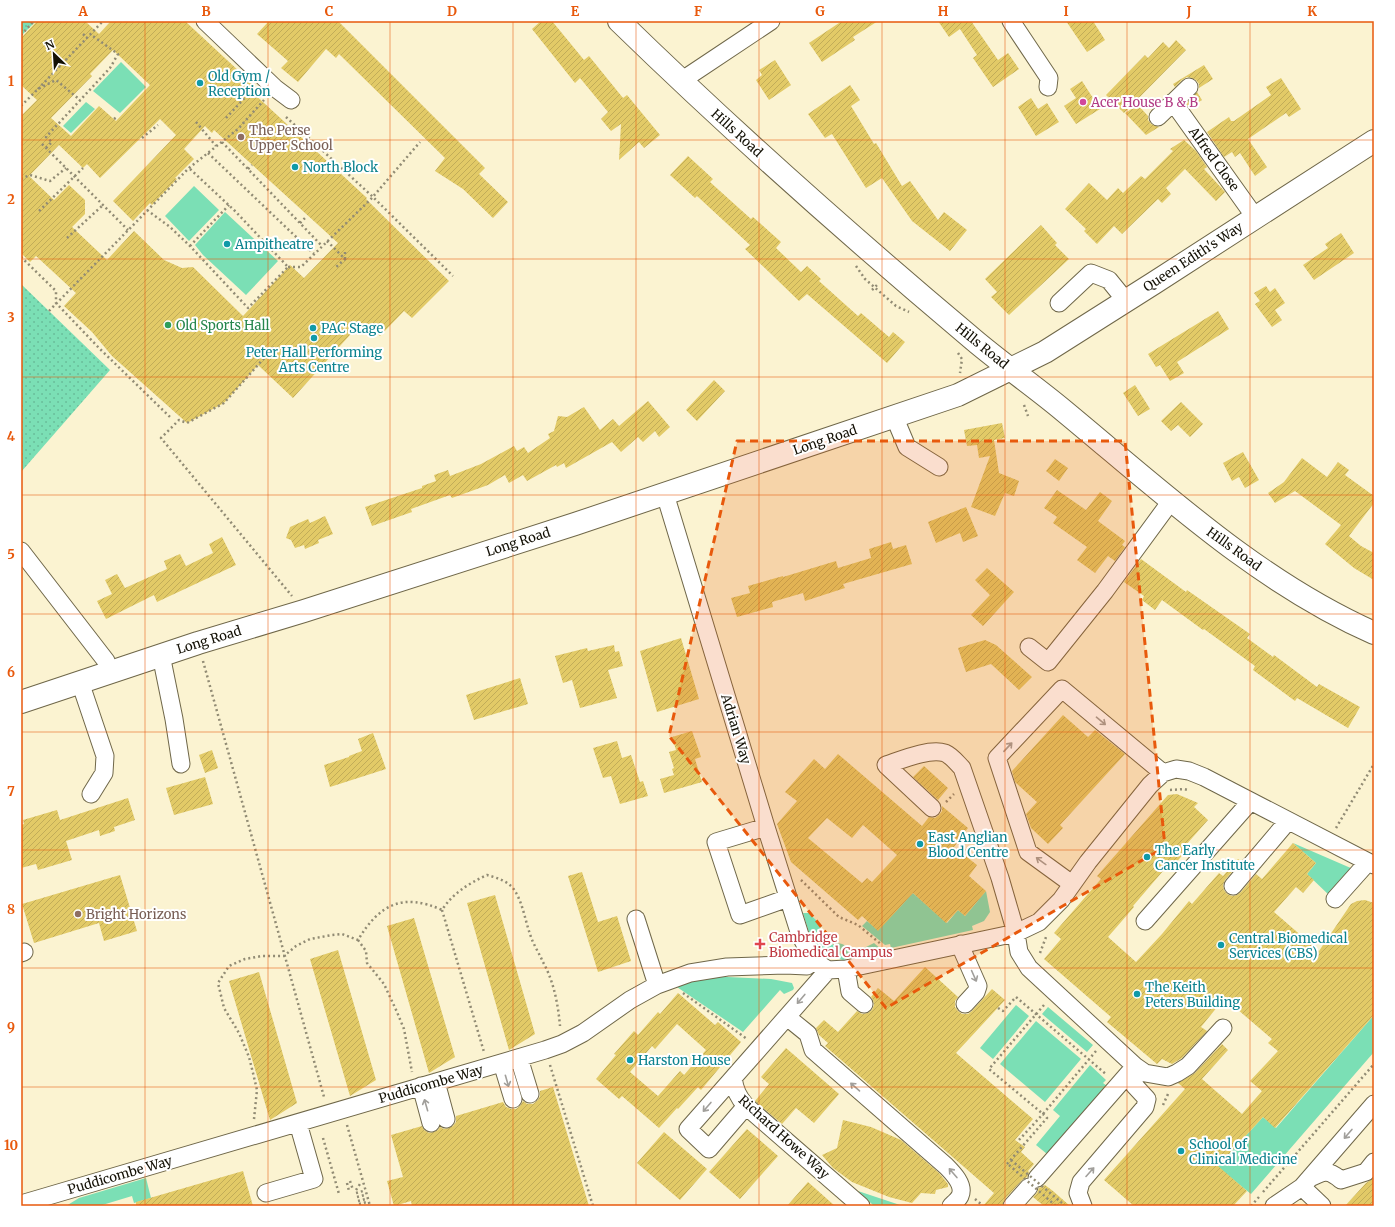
<svg xmlns="http://www.w3.org/2000/svg" width="1395" height="1227" font-family="Merriweather,serif">
<style>
.grass{fill:#7bdfb5}
.park{fill:url(#park-dots)}
.building{fill:url(#building-hatch);fill-rule:evenodd}
.lines{fill:none;stroke-linecap:round;stroke-linejoin:round}
.minor-casing{stroke:#6f6749;stroke-width:19}
.major-casing{stroke:#6f6749;stroke-width:24}
.path{stroke:#918b74;stroke-width:2.5;stroke-dasharray:2 3;stroke-linecap:butt}
.minor{stroke:#fff;stroke-width:17}
.major{stroke:#fff;stroke-width:22}
.path-bridge{stroke:#918b74;stroke-width:2.5;stroke-dasharray:2 3;stroke-linecap:butt}
.oneway{stroke:#a19f9b}
.marked{fill:#e8590c;fill-opacity:0.2;stroke:#e8590c;stroke-width:3;stroke-dasharray:8 5;stroke-linejoin:round}
.grid{fill:none;stroke:#e8590c;stroke-width:1;stroke-opacity:0.55}
.culture-dot{fill:#0f9aa8;stroke:#fff;stroke-width:1.5}
.hotel-dot{fill:#d1479c;stroke:#fff;stroke-width:1.5}
.education-dot{fill:#8d6e63;stroke:#fff;stroke-width:1.5}
.leisure-dot{fill:#2e9e5b;stroke:#fff;stroke-width:1.5}
.health-dot{fill:#e0444e;stroke:#fff;stroke-width:1.5}
.labels{text-anchor:middle;dominant-baseline:central;stroke-width:4;stroke-linejoin:round;paint-order:stroke}
.culture-label{font-size:13px;fill:#0d838f;stroke:#fff;text-anchor:start}
.hotel-label{font-size:13px;fill:#b23c85;stroke:#fff;text-anchor:start}
.education-label{font-size:13px;fill:#785e54;stroke:#fff;text-anchor:start}
.street-label{font-size:13px;fill:#131005;stroke:#fff}
.leisure-label{font-size:13px;fill:#27864d;stroke:#fff;text-anchor:start}
.health-label{font-size:13px;fill:#be3a42;stroke:#fff;text-anchor:start}
.neatline{fill:none;stroke:#e8590c;stroke-width:1.5}
.grid-label{font-size:13px;text-anchor:middle;font-weight:bold;fill:#e8590c}
</style>
<defs>
<pattern id="park-dots" width="8" height="8" patternUnits="userSpaceOnUse"><rect width="8" height="8" fill="#7bdfb5"/><path d="M2 2h.1M6 6h.1" fill="none" stroke="#69be9a" stroke-width="1.8" stroke-linecap="round"/></pattern>
<pattern id="building-hatch" width="6" height="6" patternUnits="userSpaceOnUse"><rect width="6" height="6" fill="#e2ca67"/><path d="M-1 1l2-2M0 6l6-6M5 7l2-2" fill="none" stroke="#c1ac58"/></pattern>
</defs>
<rect width="100%" height="100%" fill="#fbf3d1"/>
<path class="grass" d="M121,62L146,87L120,113L93,91Z
M86,102L95,109L71,133L63,126Z
M194,186L219,210L189,241L165,216Z
M225,212L278,261L246,295L203,255L195,245Z
M1293,843L1353,869L1330,896L1307,874L1316,863Z
M986,891L990,912L984,921L972,926L973,930L891,948L890,944L885,945L862,926L867,921L878,930L913,893L947,923L958,910L965,916Z
M803,913H809L822,926L815,934L828,946C842,940 843,944 854,953L874,943L882,950L843,960L828,956L819,950L811,939Z
M707,976L771,979L792,983L794,988L793,990L784,994L780,990L743,1032L674,985Z
M1016,1005L1029,1016L993,1059L980,1048Z
M1048,1007L1093,1045L1087,1052L1042,1014Z
M1374,1015V1052L1251,1194L1225,1173L1208,1177L1263,1117L1276,1128Z
M1036,1021L1081,1059L1045,1102L1000,1064Z
M1090,1065L1106,1080L1103,1083L1107,1086L1047,1154L1036,1145L1060,1116L1053,1110Z
M146,1178L151,1198L134,1203L132,1196L99,1206H66L79,1198Z
M858,1191L903,1206H874Z"/>
<path class="park" d="M21,21H36L21,36Z
M21,284L110,370L21,472Z"/>
<path class="building" d="M37,21H85L99,34L111,21H185L255,86L251,91L367,198L366,199L449,281L412,318L404,311L380,336L370,328L366,332L359,325L293,398L258,365L224,403L187,423L112,356L92,332L64,306L76,293L36,256L30,262L21,253V116L37,100L21,85V38ZM113,50L150,85L116,121L99,106L71,136L51,118L92,76L90,74ZM160,119L176,135L113,201L133,221L150,203L152,205L177,179L175,178L194,159L184,149L205,126L212,133L214,130L338,243L304,278L290,265L243,316L193,267L182,268L164,260L134,231L107,260L72,227L85,214V200L69,185L54,200L29,176L59,145L83,168L87,164L100,178Z
M269,21H338L485,168L479,174L508,202L493,218L463,189L435,171L445,158L339,54L336,58L326,49L298,82L281,68L288,61L257,34Z
M541,21H552L584,60L589,56L623,98L627,95L660,135L644,148L639,142L619,160L621,124L611,131L601,119L608,112L580,78L575,83L532,29Z
M842,21H878L853,37L855,40L822,62L809,43Z
M938,21H971L998,60L1008,53L1019,69L993,87L973,58L977,55L960,29L949,37Z
M1066,21H1093L1105,40L1087,52Z
M1176,40L1186,50L1124,113L1106,95L1145,55L1148,58L1163,42L1169,48Z
M775,60L791,85L769,100L756,80L762,75L759,70Z
M1204,65L1213,79L1199,88V84L1196,80L1192,78L1187,77L1182,80L1175,87L1173,84Z
M1281,78L1301,109L1289,117L1286,113L1248,139L1267,167L1255,176L1240,153L1235,157L1232,152L1224,157L1207,132L1229,117L1231,121H1234L1271,95L1266,87Z
M1082,81L1100,109L1076,124L1064,106L1076,98L1070,89Z
M850,85L860,100L851,106L874,144L876,143L902,186L910,181L938,220L944,212L967,230L950,251L912,221L882,178L866,188L832,134L825,138L808,114Z
M1197,92L1202,100L1189,108L1186,103Z
M1031,98L1038,109L1047,103L1059,122L1036,136L1018,107Z
M1138,105L1148,116V120L1151,124L1159,127L1146,135L1125,113Z
M1184,140L1196,151L1207,167L1204,169L1225,192L1216,201L1185,169L1166,188L1171,194L1162,203L1158,199L1122,234L1114,226L1097,244L1084,231L1086,229L1065,209L1089,183L1107,200L1118,188L1123,193L1141,176L1145,179L1173,151L1170,149Z
M688,156L713,179L710,182L751,219L753,217L781,242L776,248L801,272L807,266L821,279L819,281L858,316L861,313L889,337L893,332L905,342L887,363L807,294L799,301L745,249L750,245L697,196L695,198L670,175Z
M1041,225L1057,243L1055,245L1069,259L1009,315L991,297L997,292L985,279Z
M1341,233L1354,253L1314,280L1303,265L1328,248L1325,244Z
M1266,286L1270,292L1275,288L1285,303L1275,310L1282,320L1272,327L1255,304L1260,301L1254,293Z
M1218,311L1229,329L1177,362L1184,373L1170,381L1160,365L1156,367L1148,354Z
M714,380L725,391L697,421L686,410Z
M1135,385L1150,409L1138,416L1123,393Z
M648,401L670,427L659,437L655,431L643,442L638,437L621,452L612,442L566,468L564,463L557,467L556,465L527,481L523,475L509,483L505,475L488,485L452,498L450,495L411,509L412,512L372,526L365,507L422,488V486L436,481L434,475L448,470L450,476L481,464L514,446L517,451L524,447L528,453L550,438L548,434L554,431L558,416L567,417L584,407L600,430L613,419L619,426Z
M1181,402L1203,424L1190,437L1178,425L1171,431L1161,421Z
M1002,423L1005,438L994,440L999,473L1019,481L1014,496L1005,493L995,516L971,507L990,456L979,458L977,445L967,446L964,430Z
M1243,452L1259,480L1245,488L1239,477L1232,481L1223,463Z
M1302,458L1327,477L1338,462L1349,470L1345,475L1374,496V503L1349,536L1361,546L1374,553V580L1354,568L1325,544L1341,525L1295,491L1275,503L1268,493L1284,482Z
M1055,459L1068,468L1059,481L1046,471Z
M1057,490L1086,510L1100,492L1112,501L1098,521L1125,541L1122,545L1125,547L1115,561L1108,556L1095,573L1077,560L1087,547L1053,523L1057,517L1044,508Z
M966,507L978,536L963,542L960,533L936,543L928,522Z
M325,516L333,534L318,540L319,543L305,549L304,545L295,548L291,540L286,538L290,527L308,519L310,523Z
M222,537L236,565L157,602L154,595L106,619L97,601L112,594L105,580L117,574L125,588L167,569L164,561L180,554L186,566L213,553L209,544Z
M891,542L893,549L906,545L912,564L843,584L845,588L805,601L803,593L772,602L773,607L737,617L731,598L750,593L748,586L783,576V577L836,561L838,568L871,558L869,549Z
M1141,559L1186,592L1187,590L1250,634L1247,638L1273,657L1274,655L1317,687L1319,684L1360,707L1348,728L1297,698L1295,701L1253,670L1255,666L1204,629L1203,630L1162,600L1155,610L1142,600L1144,596L1124,582Z
M987,568L1014,592L983,626L971,615L990,595L975,580Z
M681,638L699,699L657,712L640,651Z
M985,640L996,645L1032,677L1019,690L991,664L966,672L958,648Z
M614,645L615,652L619,651L623,666L608,670L617,698L580,708L572,680L563,683L555,656L587,648L588,651Z
M520,678L528,704L474,720L466,695Z
M1063,715L1088,737L1095,730L1125,754L1060,825L1063,828L1048,844L1031,828L1026,814L1037,802L1015,782L1012,771Z
M692,731L701,757L695,759L702,782L664,793L660,779L674,775L672,769L674,768L669,752L676,750L672,737Z
M373,733L386,769L330,787L324,765L349,757V756L362,751L358,739Z
M617,741L622,758L631,755L640,782L643,781L648,796L620,804L611,776L603,778L593,748Z
M212,750L218,768L205,773L199,755Z
M838,754L922,826L929,817L935,818L939,815L942,811V806L968,828L954,847L977,865L969,876L986,891L965,916L958,910L946,923L913,893L878,931L862,916L858,920L791,862L777,824L797,801L785,792L814,759L825,769ZM827,818L852,838L863,825L897,855L872,882L867,878L862,883L808,838Z
M924,766L948,788L938,800L913,777Z
M205,777L213,804L174,815L166,788Z
M1177,794L1198,803L1194,807L1208,820L1185,846L1188,849L1172,867L1169,864L1133,906L1134,907L1108,937L1136,962L1162,934L1189,901L1192,904L1219,873L1223,876L1238,859L1241,861L1225,880L1223,885L1224,890L1227,894L1232,896L1237,895L1241,892L1256,874L1262,879L1293,843L1316,863L1307,874L1314,880L1303,893L1296,887L1274,912L1319,951L1351,904L1357,901L1365,900L1374,903V1015L1275,1128L1263,1117L1218,1166L1247,1191L1233,1206H1134L1104,1180L1185,1089L1178,1083L1195,1073L1222,1044L1228,1050L1202,1079L1242,1114L1262,1091L1250,1081L1278,1051L1268,1043L1272,1039L1230,1003L1228,1005L1222,1001L1201,1027L1207,1031L1182,1058L1172,1064L1162,1059L1157,1064L1107,1022L1111,1017L1044,959L1061,939L1054,933L1101,879L1097,876L1168,795Z
M128,798L135,820L114,827L115,831L100,836L99,830L66,841L72,860L38,870L36,864L21,868V825L24,824L23,820L57,810L60,820Z
M582,872L598,922L617,916L631,961L598,972L568,876Z
M120,875L137,931L104,941L99,923L34,943L22,904Z
M495,895L535,1034L509,1050L467,903Z
M414,918L455,1057L429,1073L387,926Z
M338,950L376,1080L350,1096L310,959Z
M925,967L958,997L955,1001V1007L958,1011L962,1014H968L972,1011L992,989L1005,1000L956,1053L1033,1119L1015,1140L1025,1147L1021,1152L1034,1164L1028,1171L1029,1172L1027,1177L1022,1180L1005,1199L1002,1206H983L994,1193L825,1046L828,1043L819,1035L816,1028L824,1020L838,1032L857,1011L862,1014L868,1013L872,1010L874,1005L873,1000L871,997L878,988L894,1001Z
M259,972L297,1103L270,1120L229,981Z
M678,993L715,1025L718,1022L741,1042L701,1090L698,1087L678,1109L677,1108L659,1128L622,1096L619,1099L596,1079L616,1055L614,1054L634,1031L638,1035L658,1012L660,1014ZM677,1024L706,1050L684,1075L680,1071L658,1096L630,1072L652,1046L655,1049Z
M786,1048L839,1094L814,1123L796,1108L782,1124L755,1101L769,1084L761,1077Z
M553,1087L589,1206H412L411,1201L394,1206L387,1181L403,1177L391,1135L422,1126L424,1130L429,1133L434,1132L438,1130L440,1127L444,1129L449,1128L453,1126L456,1122V1116L503,1102L506,1107L511,1109H516L520,1106L523,1101L527,1104H533L538,1100L540,1096V1091Z
M843,1120L871,1127L901,1140L939,1173L948,1184V1187L936,1190L935,1194L921,1193L912,1203L889,1197L852,1182L833,1168L822,1155L837,1148Z
M747,1129L778,1156L740,1199L709,1172Z
M664,1132L707,1169L680,1200L637,1163Z
M243,1171L253,1206H136V1202Z
M1374,1178V1206H1345L1366,1183Z
M808,1182L835,1206H787Z
M1045,1185L1053,1191L1070,1206H1044L1033,1197L1037,1193L1039,1188Z"/>
<g class="lines">
<g class="minor-casing">
<path id="minor" d="M205,21L275,88L291,100
M1011,21L1049,78L1048,87
M681,81L771,21
M1173,102L1255,217
M1158,117L1189,87
M1059,303L1091,273L1109,280L1126,301
M894,416L907,447L939,467
M665,494L766,827L800,935L814,961
M21,551L106,661L110,673
M1029,647L1048,662L1105,591L1171,501
M161,655L174,719L181,764
M80,682L105,756L104,773L91,794
M932,808L886,765C901,760 929,748 945,753C952,756 957,763 962,768L1000,878L1016,933L1019,952L1029,968L1135,1066L1145,1073L1168,1077L1177,1073L1188,1066L1223,1028
M766,827L716,842L740,915L788,898
M1072,884L1028,852L997,758L1062,689L1163,773
M1233,886L1288,821
M1335,899L1368,862
M636,919L657,985
M1145,921L1250,802
M961,944L963,952L978,986L976,992L965,1004
M21,953L24,952
M846,969L850,992L864,1004
M828,970L846,969L1016,933L1039,922L1061,900L1088,862L1150,785L1163,773L1176,769L1189,771L1204,777L1374,865
M828,970L733,1078C735,1090 738,1097 746,1106L861,1206
M787,1017L808,1034L813,1050L946,1166C953,1173 965,1185 960,1196C958,1200 954,1203 951,1206
M519,1058L530,1094
M502,1063L513,1099
M733,1078L688,1129L709,1149L746,1106
M436,1082L446,1119
M421,1086L431,1123
M1037,1178L1135,1066
M1310,1178C1324,1171 1328,1169 1341,1180L1366,1172L1374,1162
M1302,1187L1322,1206
M266,1193L314,1179L298,1123
M21,1204L545,1050L562,1044L583,1033L630,1000L657,985L690,973L727,967L785,965L807,966L814,961L828,970
M1012,1206L1029,1187
M1083,1206L1078,1193L1081,1182L1145,1107L1147,1099L1134,1085L1135,1066
M1274,1206L1302,1187L1374,1104"/>
</g>
<g class="major-casing">
<path id="major" d="M619,21C731,130 848,234 968,335C999,362 1033,385 1064,411C1162,492 1257,581 1374,633
M21,702L198,643L304,611L575,524L958,395L1045,352L1154,283L1374,141"/>
</g>
<path class="path" d="M83,34L87,38
M21,35L34,21
M38,89L103,21
M21,104L22,105L38,89L56,80L80,100
M286,117L373,197L453,276
M226,118L253,89
M114,119L117,117
M196,122L216,146
M142,138L158,125
M222,142L322,246
M42,144L128,230
M46,148L52,142L46,137L110,68L118,54L90,34
M208,153L314,254
M248,169L252,165
M21,179L30,175L50,181L66,168
M147,210L170,227L190,246L248,308L288,267L235,211L189,168
M39,211L83,168
M300,223L307,216
M67,238L103,205
M327,241L345,259L335,268
M190,246L229,205
M21,257L56,291V303L99,348L170,417
M345,259V252
M856,266L865,279L896,306L909,312
M288,267H301L371,199L420,142
M872,290L878,284
M49,311L189,168L238,129L264,100
M274,347L224,403L187,423L179,420L161,438L292,596
M958,353L962,359L960,373
M1024,405L1028,416
M203,661L324,1097
M1170,790L1184,789L1188,790
M946,802L954,794
M1336,828L1374,764
M801,880L839,917L858,925L882,945
M442,910L484,1052
M358,940L366,951L367,963L384,984L397,1012L404,1029L412,1072
M1040,953L1046,937
M683,993L747,1039
M1044,1005L989,1069L1043,1114L1096,1051
M998,1008L1003,1011L1016,997L1107,1075
M550,1065L593,1206
M1163,1105L1168,1094
M254,1119L257,1090L253,1073L249,1057L239,1033L224,1008L218,983L229,966L245,959L262,956H284L296,946L310,939L332,935L342,934L358,940C379,905 402,892 442,910C453,893 468,884 487,875C497,878 509,881 515,891C523,904 525,920 530,934C533,944 539,953 543,962C554,982 558,1004 560,1026
M347,1125L370,1206
M323,1138L339,1194
M1007,1164L1047,1118L1043,1114L1018,1141
M350,1181L353,1190
M347,1183L349,1191
M356,1190L360,1184
M1263,1192L1374,1064
M356,1193L363,1191
M357,1197L365,1195
M975,1199L981,1204L980,1206
M358,1201L366,1199
M359,1204L367,1202
M1251,1206L1259,1197"/>
<use href="#minor" class="minor"/>
<use href="#major" class="major"/>
<path class="path-bridge" d="M1011,1160L1062,1203
M1009,1165L1056,1206"/>
</g>
<defs><path id="oneway-shaft" d="M-6 0H5M1.5-3L5.5 0L1.5 3" fill="none" stroke-width="1.6" stroke-linecap="round" stroke-linejoin="round"/></defs>
<g class="oneway">
<use href="#oneway-shaft" transform="translate(1101 721) rotate(40)"/>
<use href="#oneway-shaft" transform="translate(1008 747) rotate(-47)"/>
<use href="#oneway-shaft" transform="translate(1041 861) rotate(-144)"/>
<use href="#oneway-shaft" transform="translate(974 976) rotate(66)"/>
<use href="#oneway-shaft" transform="translate(801 999) rotate(130)"/>
<use href="#oneway-shaft" transform="translate(507 1081) rotate(74)"/>
<use href="#oneway-shaft" transform="translate(855 1087) rotate(-139)"/>
<use href="#oneway-shaft" transform="translate(426 1105) rotate(-106)"/>
<use href="#oneway-shaft" transform="translate(707 1107) rotate(131)"/>
<use href="#oneway-shaft" transform="translate(1348 1134) rotate(131)"/>
<use href="#oneway-shaft" transform="translate(1090 1172) rotate(-48)"/>
<use href="#oneway-shaft" transform="translate(953 1173) rotate(-131)"/>
</g>
<path class="marked" d="M737,441H1125L1165,847L886,1008L669,736Z"/>
<path class="grid" d="M145,21V1206M268,21V1206M390,21V1206M513,21V1206M636,21V1206M759,21V1206M882,21V1206M1005,21V1206M1127,21V1206M1250,21V1206M21,140H1374M21,259H1374M21,377H1374M21,495H1374M21,614H1374M21,732H1374M21,850H1374M21,968H1374M21,1087H1374"/>
<g class="culture-dot">
<circle cx="200" cy="83" r="4"/>
<circle cx="295" cy="167" r="4"/>
<circle cx="227" cy="244" r="4"/>
<circle cx="313" cy="328" r="4"/>
<circle cx="314" cy="338" r="4"/>
<circle cx="920" cy="844" r="4"/>
<circle cx="1147" cy="857" r="4"/>
<circle cx="1221" cy="945" r="4"/>
<circle cx="1137" cy="994" r="4"/>
<circle cx="630" cy="1060" r="4"/>
<circle cx="1181" cy="1151" r="4"/>
</g>
<circle class="hotel-dot" cx="1083" cy="102" r="4"/>
<g class="education-dot">
<circle cx="241" cy="137" r="4"/>
<circle cx="78" cy="914" r="4"/>
</g>
<circle class="leisure-dot" cx="168" cy="325" r="4"/>
<path class="health-dot" d="M758 938h4v4h4v4h-4v4h-4v-4h-4v-4h4z"/>
<g class="labels">
<g class="culture-label">
<text x="208" y="76">Old Gym /<tspan x="208" dy="15">Reception</tspan></text>
<text x="303" y="167">North Block</text>
<text x="235" y="244">Ampitheatre</text>
<text x="321" y="328">PAC Stage</text>
<text x="314" y="352" text-anchor="middle">Peter Hall Performing<tspan x="314" dy="15">Arts Centre</tspan></text>
<text x="928" y="837">East Anglian<tspan x="928" dy="15">Blood Centre</tspan></text>
<text x="1155" y="850">The Early<tspan x="1155" dy="15">Cancer Institute</tspan></text>
<text x="1229" y="938">Central Biomedical<tspan x="1229" dy="15">Services (CBS)</tspan></text>
<text x="1145" y="987">The Keith<tspan x="1145" dy="15">Peters Building</tspan></text>
<text x="638" y="1060">Harston House</text>
<text x="1189" y="1144">School of<tspan x="1189" dy="15">Clinical Medicine</tspan></text>
</g>
<g class="hotel-label">
<text x="1091" y="102">Acer House B &amp; B</text>
</g>
<g class="education-label">
<text x="249" y="130">The Perse<tspan x="249" dy="15">Upper School</tspan></text>
<text x="86" y="914">Bright Horizons</text>
</g>
<g class="street-label">
<text transform="translate(737 133) rotate(42)">Hills Road</text>
<text transform="translate(1214 159) rotate(54)">Alfred Close</text>
<text transform="translate(1193 257) rotate(-33)">Queen Edith's Way</text>
<text transform="translate(982 346) rotate(39)">Hills Road</text>
<text transform="translate(825 440) rotate(-19)">Long Road</text>
<text transform="translate(518 542) rotate(-18)">Long Road</text>
<text transform="translate(1234 549) rotate(36)">Hills Road</text>
<text transform="translate(209 640) rotate(-17)">Long Road</text>
<text transform="translate(736 729) rotate(73)">Adrian Way</text>
<text transform="translate(431 1084) rotate(-16)">Puddicombe Way</text>
<text transform="translate(784 1137) rotate(42)">Richard Howe Way</text>
<text transform="translate(120 1175) rotate(-16)">Puddicombe Way</text>
</g>
<g class="leisure-label">
<text x="176" y="325">Old Sports Hall</text>
</g>
<g class="health-label">
<text x="769" y="937">Cambridge<tspan x="769" dy="15">Biomedical Campus</tspan></text>
</g>
</g>
<rect width="1395" height="1227" fill="none" stroke="#ffffff" stroke-width="44"/>
<g transform="translate(54 54) rotate(335)" stroke="#ffffff" stroke-width="3" paint-order="stroke">
<path d="M0-3L7 15L0 10L-7 15Z" fill="#131005"/>
<text y="-6" font-size="11" font-weight="bold" text-anchor="middle" fill="#131005">N</text>
</g>
<rect x="22" y="22" width="1351" height="1183" class="neatline"/>
<g class="grid-label">
<text x="83" y="16">A</text>
<text x="206" y="16">B</text>
<text x="329" y="16">C</text>
<text x="452" y="16">D</text>
<text x="575" y="16">E</text>
<text x="698" y="16">F</text>
<text x="820" y="16">G</text>
<text x="943" y="16">H</text>
<text x="1066" y="16">I</text>
<text x="1189" y="16">J</text>
<text x="1312" y="16">K</text>
<text x="11" y="86">1</text>
<text x="11" y="204">2</text>
<text x="11" y="322">3</text>
<text x="11" y="441">4</text>
<text x="11" y="559">5</text>
<text x="11" y="677">6</text>
<text x="11" y="796">7</text>
<text x="11" y="914">8</text>
<text x="11" y="1032">9</text>
<text x="11" y="1150">10</text>
</g>
</svg>
